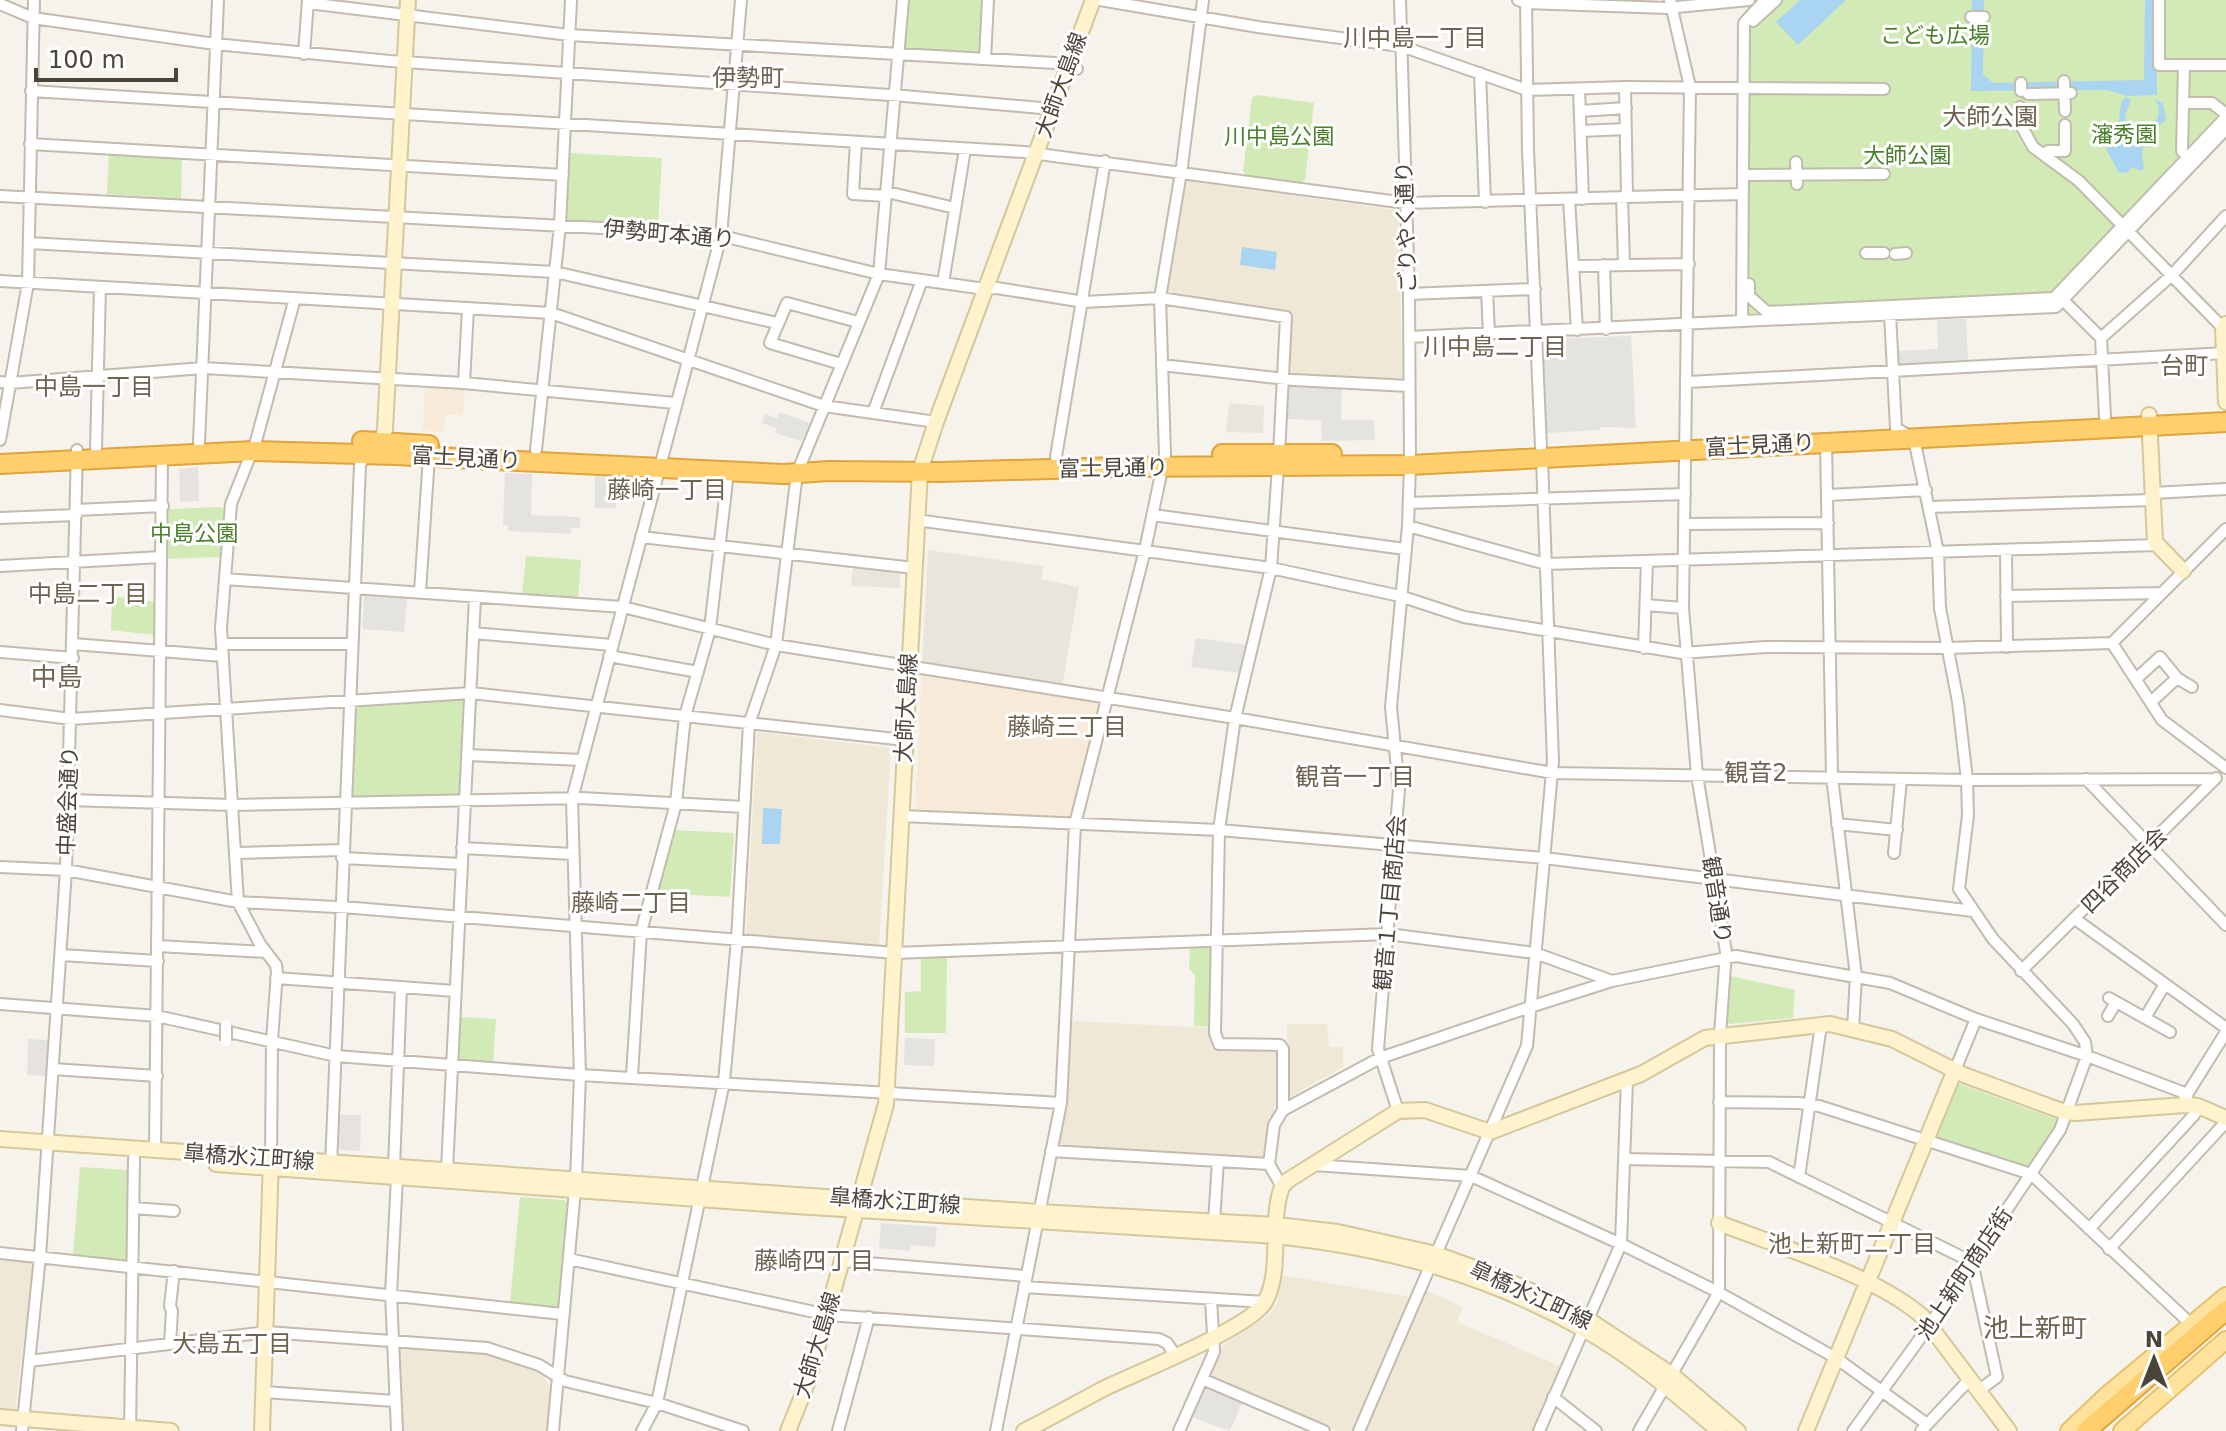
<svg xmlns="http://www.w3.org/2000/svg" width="2226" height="1431" font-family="'DejaVu Sans','Noto Sans JP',sans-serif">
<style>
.residential{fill:#eae5da}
.commercial{fill:#f7ead8}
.education{fill:#efe8d6}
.green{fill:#d2eab5}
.parking{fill:#e5e3e0}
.water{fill:#a9d4f2}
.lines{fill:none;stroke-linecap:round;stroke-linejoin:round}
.street-casing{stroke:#c2bbae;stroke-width:14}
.secondary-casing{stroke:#d6c79b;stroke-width:18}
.primary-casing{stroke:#e6c16a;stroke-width:20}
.highway-casing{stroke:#e0a43c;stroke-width:22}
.street{stroke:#fff;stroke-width:10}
.secondary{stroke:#fff3cd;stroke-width:14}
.primary{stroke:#ffe39c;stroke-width:16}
.highway{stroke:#ffcf6e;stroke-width:18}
.street-bridge-casing{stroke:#c2bbae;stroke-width:14;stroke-linecap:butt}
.street-bridge{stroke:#fff;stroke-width:10}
.labels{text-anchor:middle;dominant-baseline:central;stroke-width:6;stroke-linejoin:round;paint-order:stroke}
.park-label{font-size:22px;fill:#4a7f2a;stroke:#fff}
.street-label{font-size:22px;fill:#4b4439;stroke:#fff}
.neighbourhood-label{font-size:24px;fill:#6e6250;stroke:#fff}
.quarter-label{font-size:26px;fill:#6e6250;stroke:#fff}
</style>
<rect width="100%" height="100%" fill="#f6f3ec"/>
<path class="residential" d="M1229,403L1264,406L1263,433L1226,432Z
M928,550L1043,566L1041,579L1079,587L1062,687L922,664Z
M853,567L900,572V588L851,586Z"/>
<path class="commercial" d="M425,385L465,387L463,415H445L444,432L423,431Z
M922,672L1103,702L1072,820L915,812Z"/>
<path class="education" d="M1187,181L1396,210L1399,213L1402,377L1399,380L1292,376L1287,372L1291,314L1168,293L1166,291L1184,185Z
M757,732L891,748L879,945L748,935L746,931Z
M1070,1021L1211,1028V1048L1279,1050L1280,1102L1275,1105L1263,1156L1257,1160L1060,1146L1057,1142Z
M1287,1024H1327L1329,1047H1343V1067L1288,1098Z
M0,1258L30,1260L33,1264L15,1410L13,1412L0,1411Z
M1282,1275L1412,1297L1352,1431H1336L1211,1376L1221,1347L1270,1314L1277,1303Z
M1425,1290L1463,1307L1457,1322L1560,1366L1532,1431H1363Z
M399,1347L490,1352L538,1369L553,1391L549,1431H401L397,1350Z"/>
<path class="green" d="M909,0H985L981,53L978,55L907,50L905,47Z
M1770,0H2226V124L2055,302L1748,317L1745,314L1747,21Z
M1257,95L1314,103L1305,180L1301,183L1246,175L1243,171L1252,98Z
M109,149L182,154L181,199L107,194Z
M569,153L662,158L658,225L568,220L565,217Z
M221,507L224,510L220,557L165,559V512L168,509Z
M526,556L581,560L578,599L522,594Z
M112,596L155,602L154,635L111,630Z
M460,699L464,703L460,792L458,796L355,798L352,795L355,710L358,706Z
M673,830L734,833L730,897L658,893Z
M1190,946H1209L1212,948L1211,1027L1194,1026L1195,976L1189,968Z
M921,958H947L946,1033H905V992L921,991Z
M1730,976L1795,990L1793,1018L1730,1024L1726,1022Z
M460,1017L496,1019L493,1062L456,1060Z
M1957,1083L2056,1119V1130L2031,1167L2026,1168L1934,1137Z
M80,1167L129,1170L127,1259L123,1261L73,1256Z
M520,1197L564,1200L567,1203L558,1306L554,1308L510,1303Z"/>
<path class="parking" d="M1966,319L1968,363L1901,367L1897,364L1896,351L1938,349L1937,320Z
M1631,336L1636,428L1601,427L1599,430L1546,433L1543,343L1546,339Z
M1287,382L1342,387L1341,420H1374L1375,440L1322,441L1321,420L1285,419Z
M780,412L810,423L802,441L775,433L776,428L762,423L765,414L777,418Z
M198,467L199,501L180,502L179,469Z
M505,473L532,474L531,515L580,517V528H571V534L508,531V525H503Z
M595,476L644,479L647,487H616V508H595Z
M368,594L407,598L404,632L362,629L364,597Z
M1196,638L1247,645L1240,673L1191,667Z
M905,1038L935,1039L934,1066L904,1065Z
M28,1039L48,1040L46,1076L27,1075Z
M340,1115H361L360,1151L342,1150L339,1147Z
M881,1223L937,1227L935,1247L911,1245L910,1251L879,1248Z
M1204,1387L1242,1403L1230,1431L1191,1417Z"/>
<path class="water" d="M1800,0H1846L1798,45L1776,22Z
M1972,0H1984L1983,74L1993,83L2144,80L2145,0H2156L2157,95L2127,96L2107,90L1971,91Z
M2126,97L2131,100L2125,115L2126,122L2151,123L2158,118L2159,107L2155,100L2163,103L2166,120L2144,138L2142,155L2144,168L2141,171L2132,167L2128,172L2119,173L2106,149L2109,143L2118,137L2113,129L2119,121L2121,102Z
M1242,247L1277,252L1275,270L1240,265Z
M763,808L782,809L780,844H762Z"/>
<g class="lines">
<g class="street-casing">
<path id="street" d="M1100,0L1258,27L1401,46L1527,90L1625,87L1884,89
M1518,0L1526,3L1667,8L1749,0
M1526,0L1528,150L1541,447
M1765,0L1744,23L1742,321L2056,307L2226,129
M2159,0V65H2226
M308,3L569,35L1055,63L1077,69
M0,4L33,18L215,44L390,61L904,96L1052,109
M1971,17H1984
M1753,21L1776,0
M304,54L308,0
M985,59L988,0
M2184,65L2182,151L2190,160
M1480,73L1485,202
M2064,81L2065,111
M2021,83V91
M1625,87L1627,197
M1579,89L1583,199
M31,91L1024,152L1406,203L1742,194
M2028,94L2071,93
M2183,103H2212L2226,114
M2020,107L2022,127L2033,147L2079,181L2123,226
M1580,111L1626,108
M1581,131L1626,129
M856,142L853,194L886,196
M30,144L563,175
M2044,154L2048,151H2065V125
M1796,162L1797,184
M1749,175L1884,174
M887,192L955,208
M0,196L714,234L879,274L985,289L997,288L1084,302L1160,298L1286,317L1279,454
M1622,197L1624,264
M1569,199L1577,330
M2129,232L2223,328
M29,243L555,272L777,323
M1866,253H1884
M1895,254L1906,253
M1604,265L1606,329
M1573,266L1689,264
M0,281L551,313L824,406L936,422
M943,283L965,149
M1749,284V296L1767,312L2054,298L2226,117
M1487,291L1489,333
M1409,294L1535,289
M2064,301L2101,338L2105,417
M1409,337L1742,321
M2101,338L2172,275L2226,216
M841,364L770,343L787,303L858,322
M1162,365L1294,380L1409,386
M0,382L10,383L203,368L464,383L675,403
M1688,382L2226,353
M464,383L468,308
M873,413L922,280
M0,440L28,283L34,0
M1826,442L1832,777L1856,976L1853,1029
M199,443L218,0
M96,449L100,287
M536,450L560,225L571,0
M1056,457L1105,161
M1278,467L1271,568L1235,718L1219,830L1215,1033L1219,1044L1280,1045L1283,1049V1110
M2153,493L2226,489
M1828,495L1926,490
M1409,503L1685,494
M1930,507L2152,500
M76,510L163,506
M1153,515L1405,549
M0,518L76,515
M916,520L1271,568L1400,596L1464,617L1682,653L1765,647L1947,648L2112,643
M1685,524L1828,523
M1408,526L1546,564L2157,545
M2226,529L2112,643L2162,720L2226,768
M641,537L914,568
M2006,550L2007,647
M0,566L161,557
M225,579L623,607L776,645L1235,718L1553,773L1967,780L2215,779
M420,592L429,456
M2006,596L2161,593
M1646,605L1683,608
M473,633L612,645
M73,644L223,656
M222,644H352
M1644,648L1647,562
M0,652L73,658
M609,656L698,672
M2136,679L2160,657L2177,678L2192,687
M2151,702L2177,678
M0,710L71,719L471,693L905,740
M467,755L582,760
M2086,779L2226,925
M68,800L232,805L581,798L744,807
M902,816L1219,830L1544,858L1973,911
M1837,824L1897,830
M462,848L573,854
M236,853L342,850
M1894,853L1901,779
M342,858L462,864
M0,867L66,870L238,902L355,908L895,953L1388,934L1535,953L1612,981
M2075,919L2226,1028
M158,946L266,952
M61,955L158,961
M2021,971L2216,778
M276,978L455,991
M2109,998L2170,1032
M0,1004L157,1016L336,1056L580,1075L1061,1103
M2108,1016L2116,1002
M2145,1018L2165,984
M53,1069L157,1076
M1955,1070L1976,1019
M632,1076L641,932L676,803L685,716L710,629L728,472
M2186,1096L2226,1032
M1719,1102L1799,1103L1819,1106L2031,1174L2193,1326
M1398,1111L1378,1049L1399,789L1391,707L1408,526L1410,465L1409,294L1400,0
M155,1150L162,457
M1051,1151L1269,1164
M271,1158L272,1041L277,972L276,965L260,944L238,902L221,628L231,504L256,441L295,298
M1625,1159L1769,1162L1972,1262L1997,1377L1978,1391
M1314,1165L1471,1176L1621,1244L1718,1292L1836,1358L1927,1424
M331,1166L360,465L366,453
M394,1167L401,987
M447,1170L475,597
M1799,1177L1821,1025
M1282,1187L1269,1164L1274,1125L1283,1110L1380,1058L1530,1007L1612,981L1736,956L1890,983L1976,1019L2087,1056L2182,1092L2191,1105
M133,1208L174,1211
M1214,1222L1218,1161
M2089,1229L2194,1115L2198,1106
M2109,1249L2226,1122
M0,1253L562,1314
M1436,1254L1527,1046L1553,761L1542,459
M569,1259L828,1315L1159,1339L1167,1343L1175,1355
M843,1261L1026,1276
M1024,1287L1265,1302
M170,1344L172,1311L170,1306L174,1271
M29,1361L267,1332L487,1348L539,1365L565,1381L657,1403L743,1431
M1202,1379L1324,1431
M264,1392L395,1401
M1553,1397L1596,1431
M22,1431L40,1256L66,870L77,450
M130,1431L134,1158
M397,1431L391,1294L397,1177
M553,1431L576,1179L578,1129L580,1075L572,799L721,236L741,0
M642,1431L657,1403L724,1082L737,940L749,724L776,645L797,473L879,274L903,0
M838,1431L869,1317
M996,1431L1061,1103L1075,824L1145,550L1165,455L1160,298L1182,166L1203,0
M1179,1431L1214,1352L1211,1299
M1359,1431L1431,1264
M1539,1431L1621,1244L1627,1080
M1639,1431L1715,1299L1719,1288L1720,1035L1726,952L1697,775L1683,608L1690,87L1670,0
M1853,1431L1929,1326L2060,1130L2087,1056L2085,1042L2073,1024L1993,939L1959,889L1968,815L1967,780L1958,702L1940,608L1938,552L1914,439L1896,428L1890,314
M1921,1431L1969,1380"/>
</g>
<g class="secondary-casing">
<path id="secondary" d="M2226,324L2223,328L2226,402
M2149,415L2155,542L2183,571
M373,448L383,437L385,429L408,0
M0,1139L1039,1212L1277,1225L1338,1232L1436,1254L1497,1276L1535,1293L1589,1320L1671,1374L1738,1431
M216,1164L795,1206L1276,1236C1388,1248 1485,1274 1583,1329C1633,1357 1676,1394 1719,1431
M1719,1223C1778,1246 1877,1276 1923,1317L2009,1431
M0,1417L171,1431
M262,1431L271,1159
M788,1431L808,1381L886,1104L920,471L936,422L1093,0
M1024,1431C1051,1418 1078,1402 1105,1388C1138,1372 1250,1328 1265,1302C1283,1270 1269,1220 1282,1187L1287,1181L1398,1111L1425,1110L1490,1132L1641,1074L1705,1038L1830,1024L1892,1039L1964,1075L2062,1111L2075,1113L2185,1105L2198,1106L2226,1118
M1806,1431L1955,1070"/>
</g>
<g class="primary-casing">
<path id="primary" d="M2069,1431L2105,1397L2226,1296
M2122,1431L2226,1340"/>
</g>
<g class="highway-casing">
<path id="highway" d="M362,441L429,445
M1222,454H1332
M0,464L253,451L395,455L784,474L829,471L941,472L1120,467L1410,465L2226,422
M2086,1431L2226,1310"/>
</g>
<use href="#street" class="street"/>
<use href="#secondary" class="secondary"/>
<use href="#primary" class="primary"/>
<use href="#highway" class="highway"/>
<g class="street-bridge-casing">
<path id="street-bridge" d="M226,1041V1025"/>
</g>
<use href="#street-bridge" class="street-bridge"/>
</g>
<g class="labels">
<g class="park-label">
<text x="1935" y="35">こども広場</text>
<text x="2124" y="134">瀋秀園</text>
<text x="1279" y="136">川中島公園</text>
<text x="1907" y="155">大師公園</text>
<text x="194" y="533">中島公園</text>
</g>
<g class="street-label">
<text transform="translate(1061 85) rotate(-70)">大師大島線</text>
<text transform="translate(1406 227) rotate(-92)">ごりやく通り</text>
<text transform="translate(669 234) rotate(5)">伊勢町本通り</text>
<text transform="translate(1760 445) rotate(-3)">富士見通り</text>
<text transform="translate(466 458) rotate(3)">富士見通り</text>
<text transform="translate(1113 468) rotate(-1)">富士見通り</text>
<text transform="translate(906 708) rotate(-87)">大師大島線</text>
<text transform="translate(68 801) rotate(-88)">中盛会通り</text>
<text transform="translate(2124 870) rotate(-45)">四谷商店会</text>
<text transform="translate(1717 900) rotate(81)">観音通り</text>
<text transform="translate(1390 903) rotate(-85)">観音１丁目商店会</text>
<text transform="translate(249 1157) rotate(4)">皐橋水江町線</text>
<text transform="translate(895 1201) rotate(4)">皐橋水江町線</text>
<text transform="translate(1964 1274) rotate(-56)">池上新町商店街</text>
<text transform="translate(1531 1295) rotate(25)">皐橋水江町線</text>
<text transform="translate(817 1345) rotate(-73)">大師大島線</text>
</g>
<g class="neighbourhood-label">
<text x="1415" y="38">川中島一丁目</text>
<text x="748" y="78">伊勢町</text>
<text x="1990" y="117">大師公園</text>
<text x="1495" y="347">川中島二丁目</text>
<text x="2184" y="366">台町</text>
<text x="94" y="387">中島一丁目</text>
<text x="667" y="490">藤崎一丁目</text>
<text x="88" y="594">中島二丁目</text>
<text x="1067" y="727">藤崎三丁目</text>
<text x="1756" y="773">観音2</text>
<text x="1355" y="777">観音一丁目</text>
<text x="631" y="903">藤崎二丁目</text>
<text x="1852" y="1244">池上新町二丁目</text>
<text x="814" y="1261">藤崎四丁目</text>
<text x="232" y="1344">大島五丁目</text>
</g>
<g class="quarter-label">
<text x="57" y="677">中島</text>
<text x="2035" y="1328">池上新町</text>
</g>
</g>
<g transform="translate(2154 1359)" stroke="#ffffff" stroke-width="6" paint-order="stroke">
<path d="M0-6L14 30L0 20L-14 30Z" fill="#4b4439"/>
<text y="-12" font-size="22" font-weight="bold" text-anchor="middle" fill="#4b4439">N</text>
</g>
<path d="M36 68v12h140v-12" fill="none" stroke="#4b4439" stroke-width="4"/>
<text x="48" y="68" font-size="24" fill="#4b4439" stroke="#ffffff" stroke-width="6" paint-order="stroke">100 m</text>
</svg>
